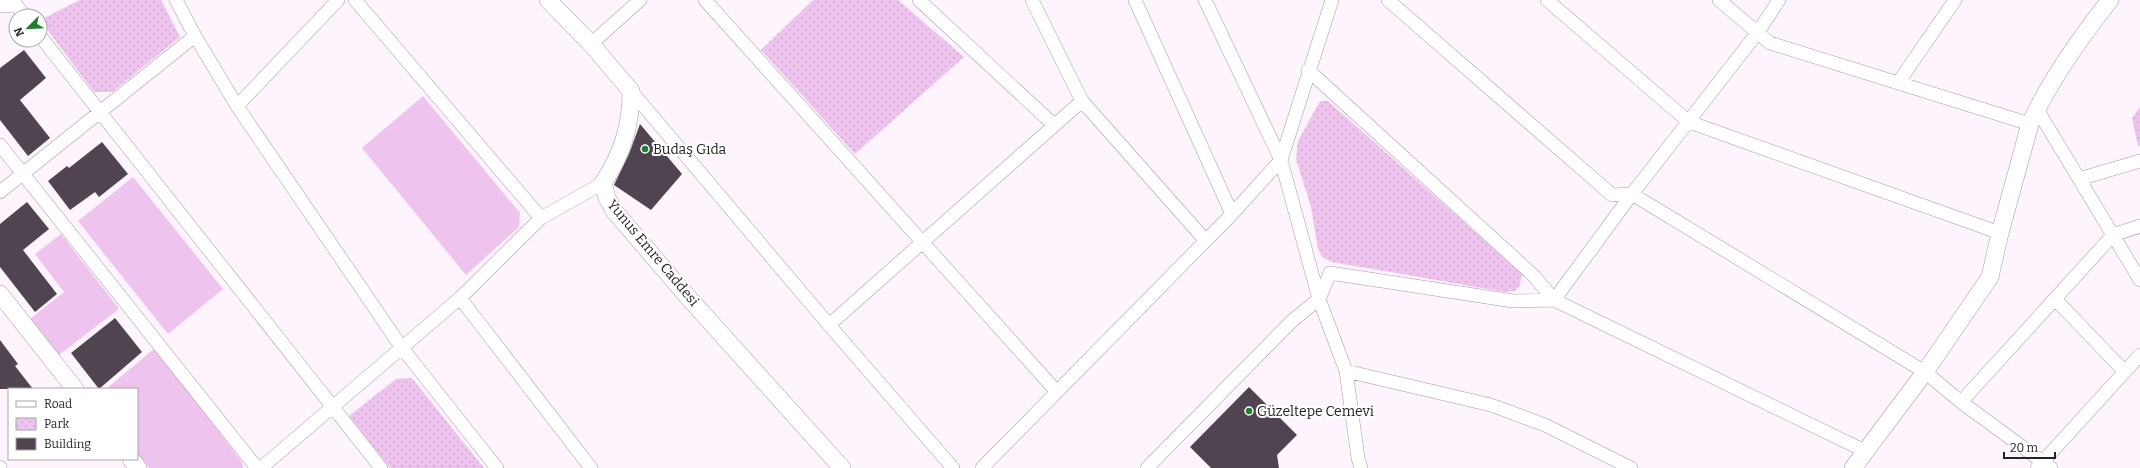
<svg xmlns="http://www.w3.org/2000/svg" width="2140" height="468" font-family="Bitter,serif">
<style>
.green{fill:#eec4ee}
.park{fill:url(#park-dots)}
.building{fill:#514451}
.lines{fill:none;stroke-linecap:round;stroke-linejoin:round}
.minor-casing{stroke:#a898a8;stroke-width:14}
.tertiary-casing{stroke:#a898a8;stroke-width:18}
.minor{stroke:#fff;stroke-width:13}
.tertiary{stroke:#fff;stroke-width:17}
.poi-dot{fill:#1e7d2f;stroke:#fff;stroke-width:1.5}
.labels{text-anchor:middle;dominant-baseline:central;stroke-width:4;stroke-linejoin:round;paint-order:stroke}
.poi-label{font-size:14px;fill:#272127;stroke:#fff;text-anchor:start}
.street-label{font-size:14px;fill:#272127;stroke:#fff}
</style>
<defs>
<pattern id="park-dots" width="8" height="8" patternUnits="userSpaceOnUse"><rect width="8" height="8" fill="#eec4ee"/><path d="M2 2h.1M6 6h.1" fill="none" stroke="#cca8cc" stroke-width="1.8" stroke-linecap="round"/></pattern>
</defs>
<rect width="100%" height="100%" fill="#fef4fe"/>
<path class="green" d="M423,96L520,213L519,227L466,275L362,148Z
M133,177L223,289L168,334L78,221Z
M61,234L119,309L59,355L30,319L64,292L35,254Z
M155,348L242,462L243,468H149L137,453V389H106Z"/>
<path class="park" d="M80,0H161L180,37L112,92H94L40,20Z
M813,0H898L964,57L855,154L761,50Z
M1320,101H1328L1522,274L1520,285L1515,291L1505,292L1332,262L1322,257L1318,249L1311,207L1296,159L1298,141Z
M2140,107V145L2138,146L2132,118Z
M412,378L484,468H390L349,416L396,379Z"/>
<path class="building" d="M24,50L46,78L20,100L50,138L28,156L0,120V68Z
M640,124L682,174L651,210L614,185L629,154Z
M102,142L128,174L99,197L95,192L70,210L48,181L67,166L69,168Z
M27,202L49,229L23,250L57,294L35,312L0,267V224Z
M115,318L142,352L99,389L71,353Z
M0,340L18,364L15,366L33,389H0Z
M1249,387L1297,435L1277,455L1279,468H1211L1190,447Z"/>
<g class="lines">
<g class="minor-casing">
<path id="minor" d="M13,0L24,16
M176,0L195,36L237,106L402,348L497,468
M355,0L541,218
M705,0L1057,392
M919,0L1054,125
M1032,0L1082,101L1206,241
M1135,0L1232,214
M1205,0L1281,160L1319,299L1346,371L1358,458L1361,468
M1388,0L1612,195L1632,194L1925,372L1961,402L2051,468
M1547,0L1689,122L2000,233
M1719,0L1770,43L2030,124
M0,6L16,5
M40,36L381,468
M591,44L640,0
M1308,70L1534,276L1554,300L1865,451
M1898,83L1955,0
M631,91L829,325L953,468
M237,106L338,0
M2037,109L2140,280
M0,145L257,468
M2079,179L2140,161
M0,192L195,36
M460,298L591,468
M2055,299L2125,372
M829,325L1082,101
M1346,371L1491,405L1545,425L1631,468
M1961,402L2113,235L2140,226
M0,467V468
M261,468L460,298L541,218L603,183
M982,468L1232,214L1281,160L1332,0
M1147,468L1293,320L1319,299L1330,273L1513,301L1554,300L1632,194L1758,32L1779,0
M2037,468L2140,355"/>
</g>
<g class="tertiary-casing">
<path id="tertiary" d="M548,0L591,44L631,91C631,126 622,154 603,183L607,198L615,212L687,296L842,468
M0,294L75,389
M131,459L138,468
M1853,468L1925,372L1990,277L2000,233L2030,124C2050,80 2080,38 2110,0"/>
</g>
<use href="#minor" class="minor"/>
<use href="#tertiary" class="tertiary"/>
</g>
<g class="poi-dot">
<circle cx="645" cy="149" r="4"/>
<circle cx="1249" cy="411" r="4"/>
</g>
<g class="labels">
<g class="poi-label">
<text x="653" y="149">Budaş Gıda</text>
<text x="1257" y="411">Güzeltepe Cemevi</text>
</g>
<g class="street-label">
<text transform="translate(653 253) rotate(50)">Yunus Emre Caddesi</text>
</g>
</g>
<rect x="8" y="388" width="130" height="72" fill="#ffffff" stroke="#a9a6a9"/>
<rect x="16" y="401" width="20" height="6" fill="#ffffff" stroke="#a9a6a9"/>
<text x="44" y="408" font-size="12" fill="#272127">Road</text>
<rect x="16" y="418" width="20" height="12" fill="url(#park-dots)" stroke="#a9a6a9"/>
<text x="44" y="428" font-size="12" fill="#272127">Park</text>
<rect x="16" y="438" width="20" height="12" fill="#514451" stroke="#a9a6a9"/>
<text x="44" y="448" font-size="12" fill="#272127">Building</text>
<g transform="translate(28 28) rotate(246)"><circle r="19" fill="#ffffff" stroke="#a9a6a9"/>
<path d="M0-3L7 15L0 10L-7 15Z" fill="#1e7d2f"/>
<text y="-6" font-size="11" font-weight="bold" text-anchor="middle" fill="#272127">N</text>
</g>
<path d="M2004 452v6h51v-6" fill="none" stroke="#272127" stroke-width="2"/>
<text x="2010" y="452" font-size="12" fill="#272127" stroke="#ffffff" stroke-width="3" paint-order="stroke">20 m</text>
</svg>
